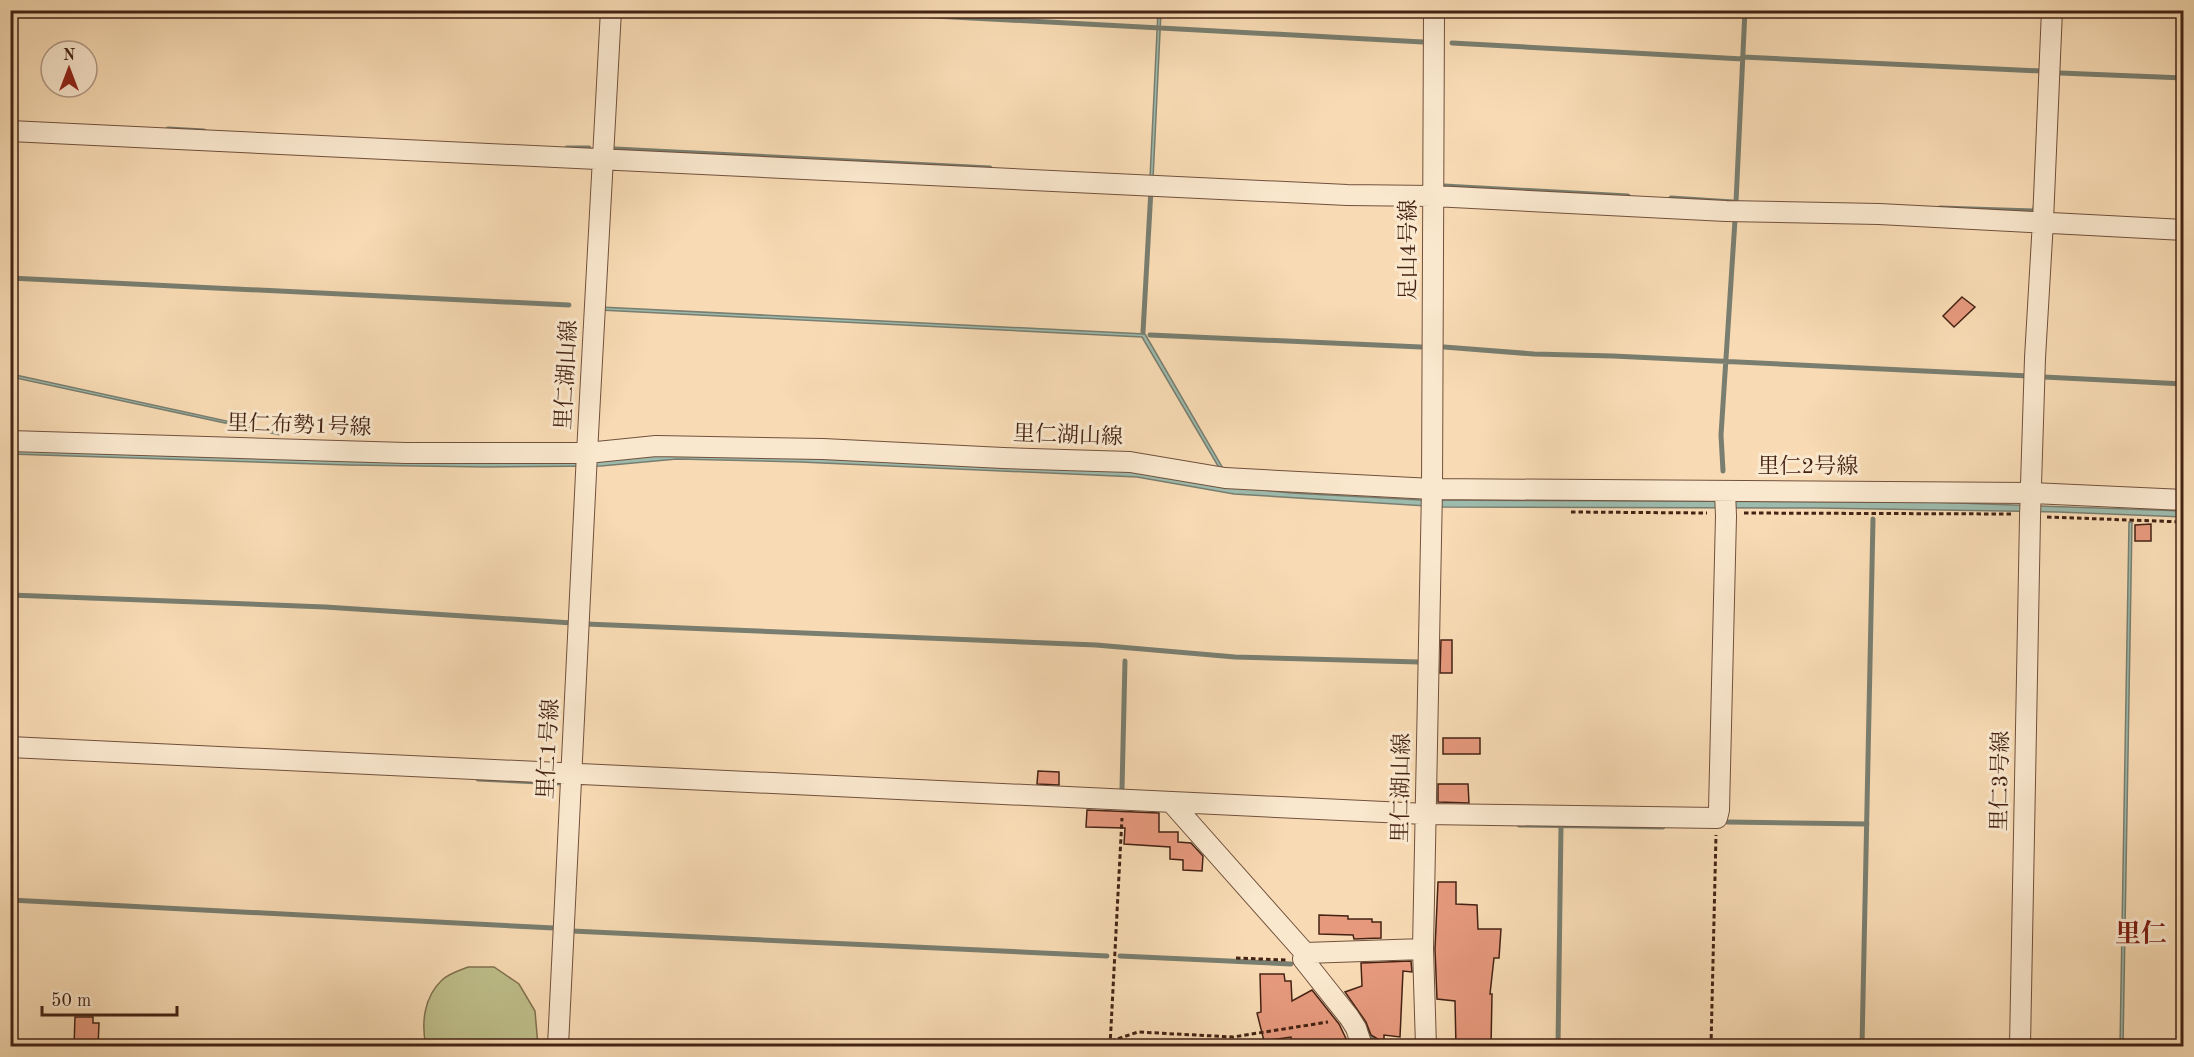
<svg xmlns="http://www.w3.org/2000/svg" width="2194" height="1057" font-family="'Old Standard TT','Noto Serif JP',serif">
<style>
.green{fill:#bfc08c;stroke:#827250;stroke-width:1.5}
.water{fill:#9dbbad;stroke:#797e70;stroke-width:1.5}
.lines{fill:none;stroke-linecap:round;stroke-linejoin:round}
.stream{stroke:#797e70;stroke-width:5}
.building{fill:#e6997d;stroke:#442315;stroke-width:1.5}
.minor-casing{stroke:#71513d;stroke-width:22}
.path{stroke:#442315;stroke-width:3;stroke-dasharray:4.5 3;stroke-linecap:butt}
.minor{stroke:#fae8ce;stroke-width:20}
.labels{text-anchor:middle;dominant-baseline:central;stroke-width:6;stroke-linejoin:round;paint-order:stroke}
.street-label{font-size:22px;fill:#442315;stroke:#fae8ce}
.quarter-label{font-size:26px;font-weight:bold;fill:#7a1f14;stroke:#fae8ce}
</style>
<rect width="100%" height="100%" fill="#f8dbb4"/>
<filter id="stains"><feTurbulence type="fractalNoise" baseFrequency=".00333" numOctaves="4"/><feColorMatrix values="0 0 0 0 .2 0 0 0 0 .09 0 0 0 0 .02 0 0 0 .5 -.17"/></filter>
<radialGradient id="worn" r=".72"><stop offset=".6" stop-color="#630" stop-opacity="0"/><stop offset="1" stop-color="#630" stop-opacity=".3"/></radialGradient>
<path class="green" d="M468,967H494L519,984L535,1011L538,1046H426C421,1023 424,997 442,980C448,974 460,970 468,967Z"/>
<path class="water" d="M1158,11H1161L1153,179L1150,178Z
M600,307L1145,334L1224,470L1221,471L1142,337L600,310Z
M11,374L281,433V435L11,377Z
M11,449L637,456L684,454L870,460L1140,472L1233,487L1291,493L1421,500L1930,502L2183,511L2184,517L2058,512L1817,508L1443,507L1234,494L1137,477L800,462L677,459L601,466L487,467L348,465L11,454Z
M2129,522H2132L2123,1046H2120Z"/>
<g class="lines">
<path class="stream" d="M822,10L1423,42
M1452,43L1743,59
M1743,57L2041,71
M2060,73L2184,78
M168,129L204,131
M567,148H589
M615,149L990,168
M1444,186L1628,196
M1671,198L1733,202
M1736,202L1745,10
M1940,208L2035,211V207
M10,278L569,305
M1143,332L1151,189
M1150,335L1421,347
M1444,347L1534,354L1613,356L2029,376
M2044,377L2184,384
M1723,471L1721,435L1735,220
M10,595L325,607L572,623
M586,624L1096,645L1235,657L1419,662
M478,779L561,783
M1122,789L1125,661
M1727,822L1867,824
M1519,825L1663,827
M10,900L554,928
M572,931L1107,956
M1120,956L1291,964
M1365,1028C1380,1051 1395,1045 1418,1046
M1558,1046L1561,826
M1862,1046L1873,519"/>
</g>
<path class="building" d="M1962,297L1975,307L1954,327L1943,316Z
M2151,524V541H2135V525Z
M1441,640H1452V673H1440Z
M1443,738H1480V754H1443Z
M1038,771L1059,772V785L1037,784Z
M1438,784H1468L1469,803L1438,802Z
M1087,810L1159,813V832H1178V842L1191,843L1203,856L1202,871L1183,870V860L1170,859V847L1124,844L1125,828L1086,827Z
M1438,882H1456V904L1477,905L1478,929H1501L1499,958H1494L1490,994H1492L1491,1047H1456L1455,1001L1437,999L1435,949Z
M1319,915L1348,916V919H1372V922H1381V938L1354,939L1353,935L1319,934Z
M1411,961L1412,972L1403,971L1400,1037L1384,1035V1043L1371,1035L1366,1022L1345,992L1362,986L1361,963Z
M1260,974H1284L1285,981H1291L1292,1001L1312,990L1339,1024L1350,1047H1309L1308,1043L1292,1046L1291,1037L1264,1041L1257,1013L1261,1012Z
M75,1017H93V1023H99L98,1047H74Z"/>
<g class="lines">
<g class="minor-casing">
<path id="minor" d="M1434,10L1432,489L2031,493L2184,500
M10,131L1347,195L1433,196L1726,211L1879,214L2184,230
M10,441L406,453H587L656,446L823,449L1003,458L1130,462L1225,478L1432,489L1423,949L1426,1046
M10,747L1426,814L1717,818L1719,810L1726,516L1725,491
M1171,802L1305,953
M558,1046L587,453L611,10
M1362,1046L1356,1028L1349,1017L1303,959L1305,953L1423,949
M2020,1046L2030,517L2035,358L2043,221L2052,10"/>
</g>
<path class="path" d="M1571,512L1707,513
M1744,513L2013,514
M2047,517L2184,522
M1236,958L1286,960
M1111,1041L1138,1032L1233,1037L1328,1022
M1110,1046L1122,818
M1711,1046L1716,835"/>
<use href="#minor" class="minor"/>
</g>
<g class="labels">
<g class="street-label">
<text transform="translate(1409 250) rotate(-90)">足山4号線</text>
<text transform="translate(567 375) rotate(-87)">里仁湖山線</text>
<text transform="translate(299 426) rotate(2)">里仁布勢1号線</text>
<text transform="translate(1068 436) rotate(2)">里仁湖山線</text>
<text x="1808" y="467">里仁2号線</text>
<text transform="translate(549 749) rotate(-87)">里仁1号線</text>
<text transform="translate(2001 781) rotate(-89)">里仁3号線</text>
<text transform="translate(1402 788) rotate(-89)">里仁湖山線</text>
</g>
<g class="quarter-label">
<text x="2141" y="935">里仁</text>
</g>
</g>
<rect width="2194" height="1057" fill="none" stroke="#f8dbb4" stroke-width="36"/>
<rect x="12" y="12" width="2170" height="1033" fill="none" stroke="#442315" stroke-width="3"/>
<rect x="18" y="18" width="2158" height="1021" fill="none" stroke="#442315" stroke-width="1.5"/>
<g transform="translate(69 69)"><circle r="28" fill="#fae8ce" stroke="#b19984" stroke-width="1.5"/>
<path d="M0-4.5L10 22L0 15L-10 22Z" fill="#8f2418"/>
<text y="-9" font-size="16" font-weight="bold" text-anchor="middle" fill="#442315">N</text>
</g>
<path d="M42 1006v9h135v-9" fill="none" stroke="#442315" stroke-width="3"/>
<text x="51" y="1006" font-size="18" fill="#442315" stroke="#fae8ce" stroke-width="4.5" paint-order="stroke">50 m</text>
<rect width="100%" height="100%" filter="url(#stains)"/>
<rect width="100%" height="100%" fill="url(#worn)"/>
</svg>
